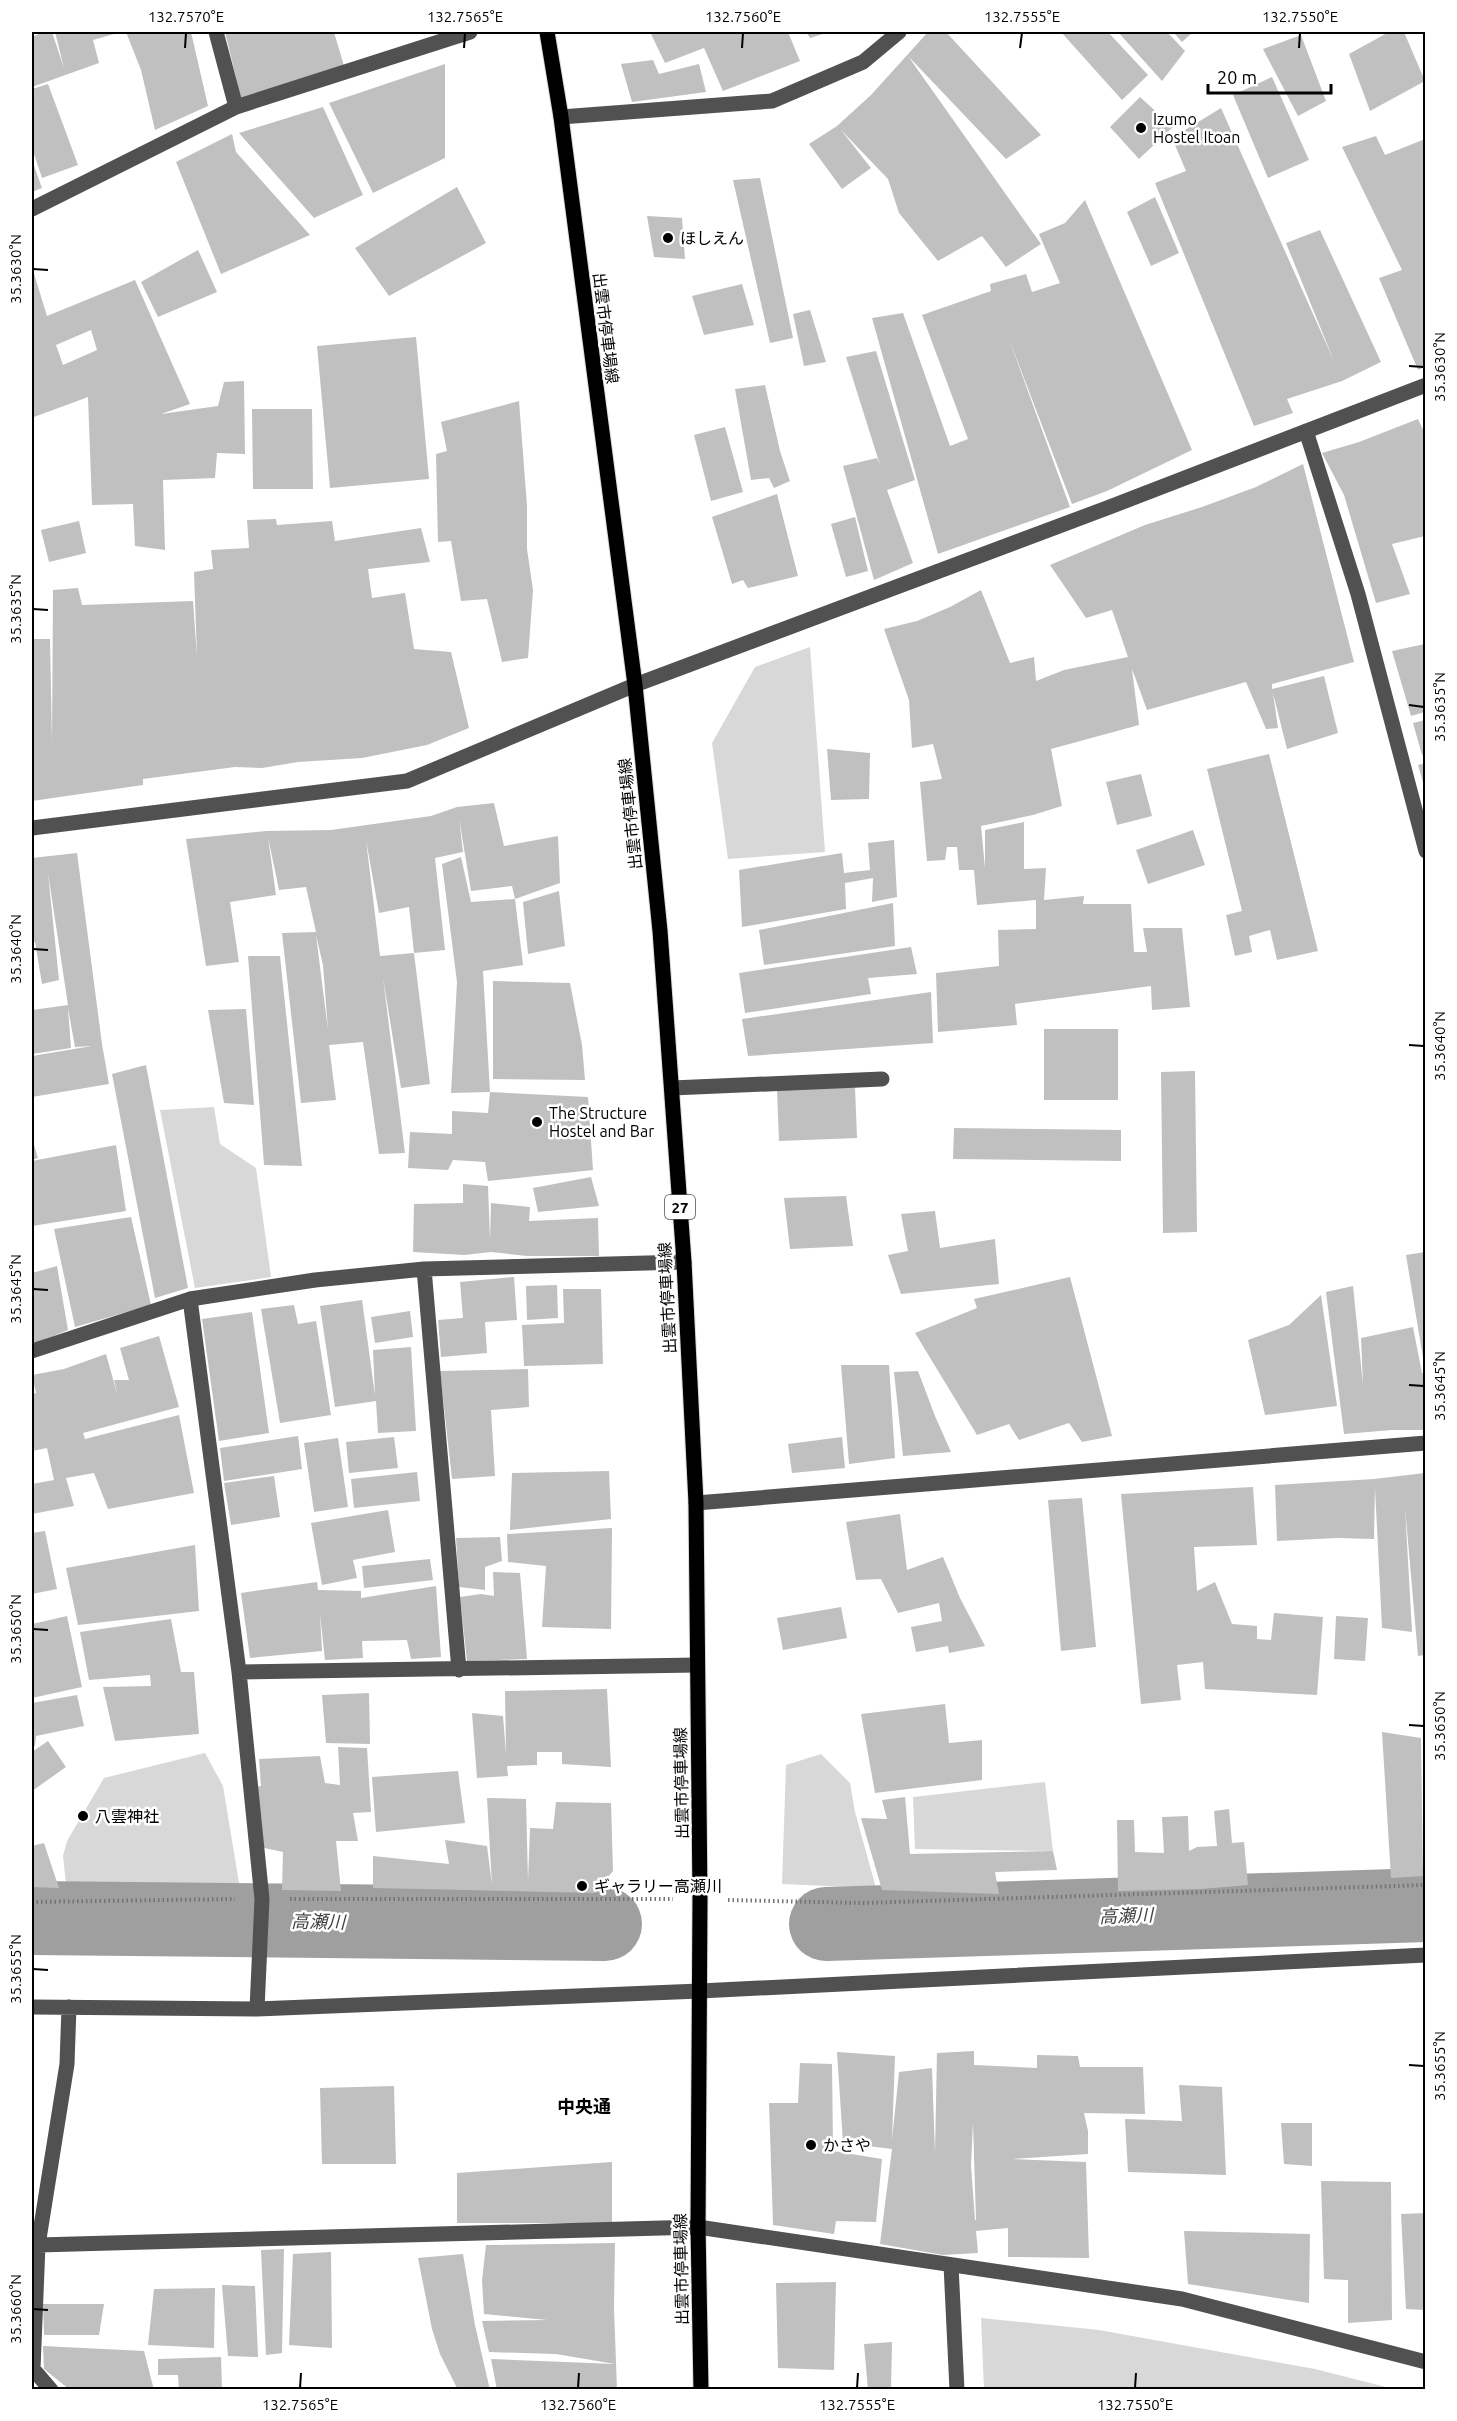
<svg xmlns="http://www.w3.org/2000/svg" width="1457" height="2421" font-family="Ubuntu,'Noto Sans JP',sans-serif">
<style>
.green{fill:#d8d8d8}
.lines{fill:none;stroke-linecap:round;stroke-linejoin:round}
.river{stroke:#9f9f9f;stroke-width:74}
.building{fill:#c0c0c0;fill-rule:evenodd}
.major-casing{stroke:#dbdbdb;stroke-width:17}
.path{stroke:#737373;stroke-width:4;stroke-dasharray:1.5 3;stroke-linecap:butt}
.minor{stroke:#515151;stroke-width:15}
.major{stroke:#000;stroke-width:15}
.ticks{fill:none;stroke:#000;stroke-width:2}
.poi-dot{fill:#000;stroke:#fff;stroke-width:2}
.labels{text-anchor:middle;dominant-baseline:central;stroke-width:5;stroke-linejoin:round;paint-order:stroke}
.shield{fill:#fff;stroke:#4c4c4c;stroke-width:1.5}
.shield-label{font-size:15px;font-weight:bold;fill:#000}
.poi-label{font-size:16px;fill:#000;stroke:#fff;text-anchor:start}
.street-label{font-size:16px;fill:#000;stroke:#fff}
.water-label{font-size:18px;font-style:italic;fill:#404040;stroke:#fff}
.neighbourhood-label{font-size:18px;font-weight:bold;fill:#000;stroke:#fff}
.neatline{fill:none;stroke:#000;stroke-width:2}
.ticks-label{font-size:15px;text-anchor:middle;fill:#000}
</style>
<rect width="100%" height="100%" fill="#fff"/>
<path class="green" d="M810,647L825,852L728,859L712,743L755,667Z
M214,1107L220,1144L256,1168L271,1277L195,1288L160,1110Z
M205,1753L223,1786L239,1883L66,1884L63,1856L67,1841L104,1778Z
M821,1754L850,1783L855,1812L876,1888L782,1884L786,1765Z
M1045,1782L1053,1851L915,1849L913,1797Z
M981,2318L1099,2330L1315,2369L1394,2389H984Z"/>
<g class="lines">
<path class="river" d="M32,1918L605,1924
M826,1924L1426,1905"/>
</g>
<path class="building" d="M44,32H52L64,68L55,32H121L93,40L99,63L32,87V37Z
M126,32H191L208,106L155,130L141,70Z
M225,32H334L344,66L241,98Z
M650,32H788L800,61L723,91L704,48L665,63Z
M806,32H829L810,38Z
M928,32H946L1041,135L1006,159L908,56L1041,244L1006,267L982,236L938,261L899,213L888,179L841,130L871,168L842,189L809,144L837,126L871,95Z
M1061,32H1108L1148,75L1122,100Z
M1118,32H1167L1185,51L1162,81Z
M1173,32H1193L1182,42Z
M1389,32H1404L1425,81L1370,111L1349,54Z
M1301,35L1326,101L1298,116L1263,49Z
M653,60L659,74L699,64L706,92L632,102L621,64Z
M445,64V158L373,193L329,103Z
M1272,77L1309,160L1268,178L1233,95Z
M48,84L78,165L42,178L32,148V89Z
M1140,97L1173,127L1139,159L1110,127Z
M323,107L363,195L314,218L239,133Z
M1221,108L1334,361L1286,243L1320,230L1381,362L1342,381L1287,399L1293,413L1254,426L1155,183L1186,171L1172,138Z
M232,134L236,152L310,235L221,274L176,162Z
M1376,136L1385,155L1425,139V367L1418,370L1379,278L1402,270L1342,147Z
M32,160L42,188L32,192Z
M760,178L793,338L770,343L733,180Z
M457,187L486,243L389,296L355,248Z
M1155,197L1179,253L1151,266L1127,212Z
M1085,200L1192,450L1107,491L1072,504L1009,339L1070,507L938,554L872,318L903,313L950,446L968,439L922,315L991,291L990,284L1026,274L1032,292L1060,283L1039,234L1065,223Z
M647,216L682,218L685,259L654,257Z
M198,250L217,292L158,317L141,282Z
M32,267L47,316L135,280L190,404L161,414L218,406L224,382L244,381L245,454L217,453L215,478L163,480L165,550L135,546L133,504L92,505L88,397L34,417L32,413ZM91,330L97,350L63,365L56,345Z
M742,284L754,325L704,335L692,296Z
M810,310L826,362L804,366L793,314Z
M416,337L429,479L330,488L317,346Z
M876,351L915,480L887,490L913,563L874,580L843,466L877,458L880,465L846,357Z
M765,385L780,451L790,481L774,488L769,478L751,480L735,389Z
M519,401L527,506V549L533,590L528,658L502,662L487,599L461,601L451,541L438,542L436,454L447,451L441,422Z
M252,409H312L313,489H253Z
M1418,419L1425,434V536L1392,544L1410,594L1376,603L1344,495L1322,453L1359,442Z
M725,427L743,492L711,501L694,435Z
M1303,464L1354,662L1272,684V689L1324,676L1338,733L1287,749L1273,693L1278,728L1266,729L1246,682L1147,710L1132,669L1139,725L1051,749L1062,806L1033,815L981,826L985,868V830L1024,822V869L1046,868L1044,900L1084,896L1083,904H1131L1134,952H1147L1143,928H1182L1190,1007L1152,1010L1151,986L1015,1004L1017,1025L938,1032L936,973L999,966L998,930L1036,929V900L977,905L974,870H959L957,847H947L945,860L927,861L920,782L942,779L933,744L912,748L909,700L884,629L917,621L950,607L981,590L1010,663L1034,657L1036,681L1064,670L1128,657L1112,610L1086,618L1050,565L1145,525L1202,507L1256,487Z
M777,494L798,576L748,588L743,580L732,584L712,517Z
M855,517L868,571L846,577L831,524Z
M276,519L277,525L332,521L335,541L421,528L430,562L368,569L372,598L405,593L414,649L451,652L469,728L427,745L362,758L298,762L262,768L235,767L143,779V785L32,801V639H50L52,743L53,590L78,588L82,605L193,601L197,657L194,572L213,569L211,550L249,548L247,520Z
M79,521L86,553L49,562L41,530Z
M1425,644V712L1411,716L1392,651Z
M1425,720V754L1422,755L1413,723Z
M827,749L870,753L869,799L831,800Z
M1269,754L1318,951L1277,960L1270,930L1249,936L1252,952L1235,956L1226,915L1242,911L1207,769Z
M1425,763V789L1418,765Z
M1141,774L1152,816L1117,825L1106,782Z
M494,803L504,846L558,836L560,883L515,899L523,965L483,971L490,1092L588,1097L593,1170L488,1181L485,1162L453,1160L448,1170L408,1168L410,1132L452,1134V1111L488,1113L490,1092L451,1093L457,982L442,864L461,857L471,902L515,899L512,886L471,891L459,818L463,852L435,858L445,950L414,953L409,907L379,913L366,840L380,956L414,953L430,1084L401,1088L383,978L405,1153L379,1154L363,1042L329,1045L336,1100L301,1103L282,933L316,932L306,887L279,890L268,837L276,895L230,902L239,962L206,966L186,839L266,831L331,830L431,816L457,807ZM316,935L323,965L328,1030Z
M1193,830L1205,865L1148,884L1136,850Z
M894,840L897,897L872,902L873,878L845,883L846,909L742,927L739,870L842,853L844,873L870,870L868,843Z
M77,853L102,1044L109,1084L32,1097V1056L92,1046L75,1047L68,1008L71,1048L32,1054V1010L68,1005L48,873L59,980L42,984L35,942H32V858Z
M559,891L565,946L528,954L523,902Z
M893,903L895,946L764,965L759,930Z
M911,947L917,974L868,978L871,994L745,1013L739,973Z
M248,956H280L302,1166L264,1165Z
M493,981L570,983L582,1045L585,1080L493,1079Z
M931,992L933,1043L748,1056L742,1019Z
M246,1009L254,1105L224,1103L208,1010Z
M1044,1029H1118V1100H1044Z
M146,1065L188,1288L155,1298L112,1074Z
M1195,1071L1197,1232L1163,1233L1161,1072Z
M855,1087L857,1138L779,1141L777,1090Z
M954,1128L1121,1130V1161L953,1159Z
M32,1138L38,1158L32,1160Z
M116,1145L126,1211L32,1226V1161Z
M591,1177L599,1206L538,1212L533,1188Z
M463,1184L488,1186L490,1240L491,1203L530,1207L529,1221L598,1218L599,1256H527L491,1252L464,1255L413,1252L414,1204L463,1203Z
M846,1196L853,1246L790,1249L784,1198Z
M935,1211L940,1248L995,1239L999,1284L901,1294L888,1255L908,1251L901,1214Z
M131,1217L151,1305L75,1327L54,1229Z
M1425,1252V1364H1424L1406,1255Z
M57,1266L68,1330L32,1345V1273Z
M514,1277L517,1320L485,1322L487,1353L441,1357L438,1320L463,1318L460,1282Z
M1070,1277L1112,1436L1082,1442L1069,1423L1019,1440L1009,1424L977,1435L915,1333L977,1308L974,1299Z
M557,1285L558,1318L527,1320L526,1286Z
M1353,1286L1363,1385L1361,1338L1413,1327L1422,1373H1425V1430H1392L1344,1434L1326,1292Z
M563,1289H601L603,1364L524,1366L522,1325L564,1323Z
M1321,1295L1337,1406L1265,1415L1248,1340L1289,1325Z
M362,1300L375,1395L373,1350L411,1347L416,1431L378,1433L376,1401L335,1407L320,1306Z
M294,1305L298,1324L316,1321L331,1415L280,1423L261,1309Z
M410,1311L413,1337L375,1343L371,1317Z
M252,1312L269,1433L219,1441L202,1319Z
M159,1336L179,1407L83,1433L85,1439L179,1415L194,1493L108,1509L94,1473L66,1478L74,1506L32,1514V1484L54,1480L47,1448L32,1451V1394L36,1393L32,1375L64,1369L106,1354L118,1397L114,1380H129L120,1348Z
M841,1365H889L895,1458L849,1464Z
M528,1369L529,1407L491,1410L495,1476L452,1479L440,1371Z
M918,1371L935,1416L951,1452L903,1456L894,1372Z
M298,1436L302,1469L224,1481L220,1448Z
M394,1437L398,1468L349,1473L346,1442Z
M842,1437L845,1468L792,1473L788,1444Z
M338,1438L348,1507L314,1512L304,1443Z
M609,1471L611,1519L510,1530L512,1473Z
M417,1472L420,1501L354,1508L351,1479Z
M1425,1473V1655L1418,1656L1405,1507L1412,1632L1382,1628L1375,1488L1374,1539L1337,1538L1277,1541L1275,1485L1374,1479Z
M274,1476L280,1517L231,1525L224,1483Z
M1253,1487L1257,1545L1194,1547L1197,1591L1215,1582L1232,1624L1257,1626V1639L1271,1640L1274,1613L1323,1617L1317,1695L1205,1689L1203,1662L1177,1665L1181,1700L1141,1704L1121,1494Z
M1082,1498L1096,1647L1061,1651L1048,1500Z
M388,1510L395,1552L353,1560L357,1578L322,1585L311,1523Z
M900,1514L907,1570L943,1557L960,1598L985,1646L949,1653L948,1646L916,1652L911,1627L942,1621L939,1603L898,1613L881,1579L856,1580L846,1522Z
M612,1528L611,1629L542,1627L546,1566L508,1562L507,1534Z
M45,1531L57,1589L32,1594V1533Z
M500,1537L502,1561L485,1567V1590L459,1587L456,1538Z
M195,1545L199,1611L78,1625L66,1568Z
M430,1559L433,1580L364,1588L362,1566Z
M493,1572L520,1573L527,1659L467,1661L460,1597L481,1594L494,1596Z
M317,1582L318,1590L361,1591V1598L436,1586L441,1657L411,1659L407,1640L362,1641L363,1658L325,1660L320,1614L322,1651L250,1658L241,1593Z
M841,1607L847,1638L783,1650L777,1618Z
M67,1616L82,1687L32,1698V1624Z
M1336,1616L1368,1618L1365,1661L1334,1659Z
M171,1619L181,1672H194L199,1734L115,1741L103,1687L151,1686L150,1675L89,1680L80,1632Z
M607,1689L611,1767L562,1764V1752H537V1765L507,1766L508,1776L477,1778L472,1713L503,1716L506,1754L505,1691Z
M369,1693L370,1744L326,1743L322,1695Z
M77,1695L84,1726L36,1736L35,1746H32V1703Z
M945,1704L949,1743L982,1740V1780L875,1793L861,1714Z
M1382,1732L1421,1738L1423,1876L1391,1878Z
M48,1741L66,1767L32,1791V1752Z
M338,1747L367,1748L371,1812L353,1813L358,1841H336L341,1891L282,1890L283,1852L260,1847L254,1787L261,1786L259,1759L320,1756L325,1783L340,1785Z
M458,1771L465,1823L376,1832L372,1777Z
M905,1797L910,1854L1053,1851L1057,1870L995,1872L999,1894L882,1890L861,1818L887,1819L882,1800Z
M487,1798L526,1799L528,1881L530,1828L553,1829L556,1802L611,1803L613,1871L595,1893L373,1888V1856L449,1864L445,1840L487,1846L492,1885Z
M1229,1809L1232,1843L1244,1842L1248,1885L1201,1889L1118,1891L1117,1820H1134L1135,1852L1164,1853L1162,1817L1188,1816L1189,1851L1197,1847L1217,1846L1214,1811Z
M44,1843L59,1888L32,1887V1846Z
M974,2051V2065L1037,2068V2055L1078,2056L1080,2067H1143L1145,2114L1084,2113L1088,2131V2154L1012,2159L1086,2162L1089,2258L1008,2257V2228L976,2231L978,2253L943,2255L880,2244L892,2149L843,2143L837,2052L895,2056L892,2140L899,2072L932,2068L935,2153L937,2053ZM973,2123L976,2220H975L971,2165Z
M800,2063L832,2064L833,2151L882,2159L876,2222L836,2221L834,2234L773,2225L769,2103H798Z
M1179,2085L1222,2087L1226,2175L1128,2172L1125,2119L1182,2121Z
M394,2086L396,2164H322L320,2088Z
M1281,2123H1312V2166L1284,2164Z
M612,2162V2223H457V2173Z
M1321,2181L1391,2182L1392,2320L1348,2323V2280L1324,2279Z
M1425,2213V2310L1406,2309L1401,2214Z
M1184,2231L1310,2234L1309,2303L1188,2284Z
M615,2243L614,2308L617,2390H497L491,2359L615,2364L556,2354L489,2352L482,2321L547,2320L484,2314L482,2280L486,2245Z
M284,2249L282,2353L266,2355L261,2250Z
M331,2252L332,2348L289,2345L293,2254Z
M463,2254L475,2325L490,2390H458L440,2354L432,2329L418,2258Z
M836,2282L834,2370L778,2368L776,2283Z
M222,2285L255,2286L258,2357L228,2356Z
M215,2288L214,2348L148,2345L154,2289Z
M43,2304H104L99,2335H44Z
M892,2342L891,2390H868L864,2344Z
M43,2346L144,2351L154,2390H70L44,2369Z
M221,2357L222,2389L179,2390L178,2375H158V2359Z"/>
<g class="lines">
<g class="major-casing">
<path id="major" d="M547,32L561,117L635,685L660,931L684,1262L696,1503L700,1899L698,2227L701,2390"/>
</g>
<path class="path" d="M290,1899H673
M728,1900L863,1903L1426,1885
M32,1902L235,1899"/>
<path class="minor" d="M216,32L236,107
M561,117L772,101L863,62L899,32
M32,209L236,107L470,32
M1306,431L1358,594L1426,851
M32,828L407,781L635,685L1107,508L1426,385
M672,1088L882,1079
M424,1269L459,1670
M190,1299L239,1672L262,1899L257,2009
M32,1351L190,1299L315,1280L424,1269L684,1262
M696,1503L1426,1443
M239,1672L697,1665
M32,2007L257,2009L700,1991L1426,1955
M38,2245L698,2227L1182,2299L1426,2362
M951,2265L957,2390
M51,2390L33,2369L38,2245L67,2064L69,2007"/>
<use href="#major" class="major"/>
</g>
<path class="ticks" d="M185,48L186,33M464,48L465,33M742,48L743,33M1020,48L1022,33M1299,48L1300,33M33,269L48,270M1409,366L1424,367M33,609L48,610M1409,705L1424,707M33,949L48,950M1409,1045L1424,1046M33,1289L48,1290M1409,1385L1424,1386M33,1629L48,1630M1409,1725L1424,1726M33,1969L48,1970M1409,2065L1424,2066M33,2309L48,2310M300,2388L301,2373M578,2388L579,2373M857,2388L858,2373M1135,2388L1136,2373"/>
<g class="poi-dot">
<circle cx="1141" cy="128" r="6"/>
<circle cx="668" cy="238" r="6"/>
<circle cx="537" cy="1122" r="6"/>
<circle cx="83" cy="1816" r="6"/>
<circle cx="582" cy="1886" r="6"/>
<circle cx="811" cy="2145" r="6"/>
</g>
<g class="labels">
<rect class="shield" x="665" y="1195" width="30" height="24" rx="4.5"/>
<g class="shield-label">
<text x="680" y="1207">27</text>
</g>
<g class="poi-label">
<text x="1153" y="119">Izumo<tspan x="1153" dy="18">Hostel Itoan</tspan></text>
<text x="680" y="238">ほしえん</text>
<text x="549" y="1113">The Structure<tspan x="549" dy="18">Hostel and Bar</tspan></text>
<text x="95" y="1816">八雲神社</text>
<text x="594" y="1886">ギャラリー高瀬川</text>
<text x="823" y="2145">かさや</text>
</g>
<g class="street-label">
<text transform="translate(606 328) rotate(83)">出雲市停車場線</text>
<text transform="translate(630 814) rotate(-96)">出雲市停車場線</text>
<text transform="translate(667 1298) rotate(-93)">出雲市停車場線</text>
<text transform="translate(681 1783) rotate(-91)">出雲市停車場線</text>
<text transform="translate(681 2269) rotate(-91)">出雲市停車場線</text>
</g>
<g class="water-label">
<text transform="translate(1126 1915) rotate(-2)">高瀬川</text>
<text transform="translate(318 1921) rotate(1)">高瀬川</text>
</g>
<g class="neighbourhood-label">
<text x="584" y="2106">中央通</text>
</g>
</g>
<rect width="1457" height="2421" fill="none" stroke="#ffffff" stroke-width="66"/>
<path d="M1208 84v9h123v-9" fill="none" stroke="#000000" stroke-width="3"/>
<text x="1217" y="84" font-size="18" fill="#000000" stroke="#ffffff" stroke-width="4.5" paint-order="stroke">20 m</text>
<rect x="33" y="33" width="1391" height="2355" class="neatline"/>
<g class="ticks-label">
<text x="186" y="22">132.7570°E</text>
<text x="465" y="22">132.7565°E</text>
<text x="743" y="22">132.7560°E</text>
<text x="1022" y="22">132.7555°E</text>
<text x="1300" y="22">132.7550°E</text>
<text transform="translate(16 269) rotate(-90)" y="5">35.3630°N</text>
<text transform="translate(1440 367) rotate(-90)" y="5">35.3630°N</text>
<text transform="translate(16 609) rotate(-90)" y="5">35.3635°N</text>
<text transform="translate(1440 707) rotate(-90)" y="5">35.3635°N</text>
<text transform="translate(16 949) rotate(-90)" y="5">35.3640°N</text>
<text transform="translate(1440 1046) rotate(-90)" y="5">35.3640°N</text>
<text transform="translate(16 1289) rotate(-90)" y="5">35.3645°N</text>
<text transform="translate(1440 1386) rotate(-90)" y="5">35.3645°N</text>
<text transform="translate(16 1629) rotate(-90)" y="5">35.3650°N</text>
<text transform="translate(1440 1726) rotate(-90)" y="5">35.3650°N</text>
<text transform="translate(16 1969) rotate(-90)" y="5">35.3655°N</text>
<text transform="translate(1440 2066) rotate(-90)" y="5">35.3655°N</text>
<text transform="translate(16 2309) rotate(-90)" y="5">35.3660°N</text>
<text x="300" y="2410">132.7565°E</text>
<text x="578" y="2410">132.7560°E</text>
<text x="857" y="2410">132.7555°E</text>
<text x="1135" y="2410">132.7550°E</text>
</g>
</svg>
